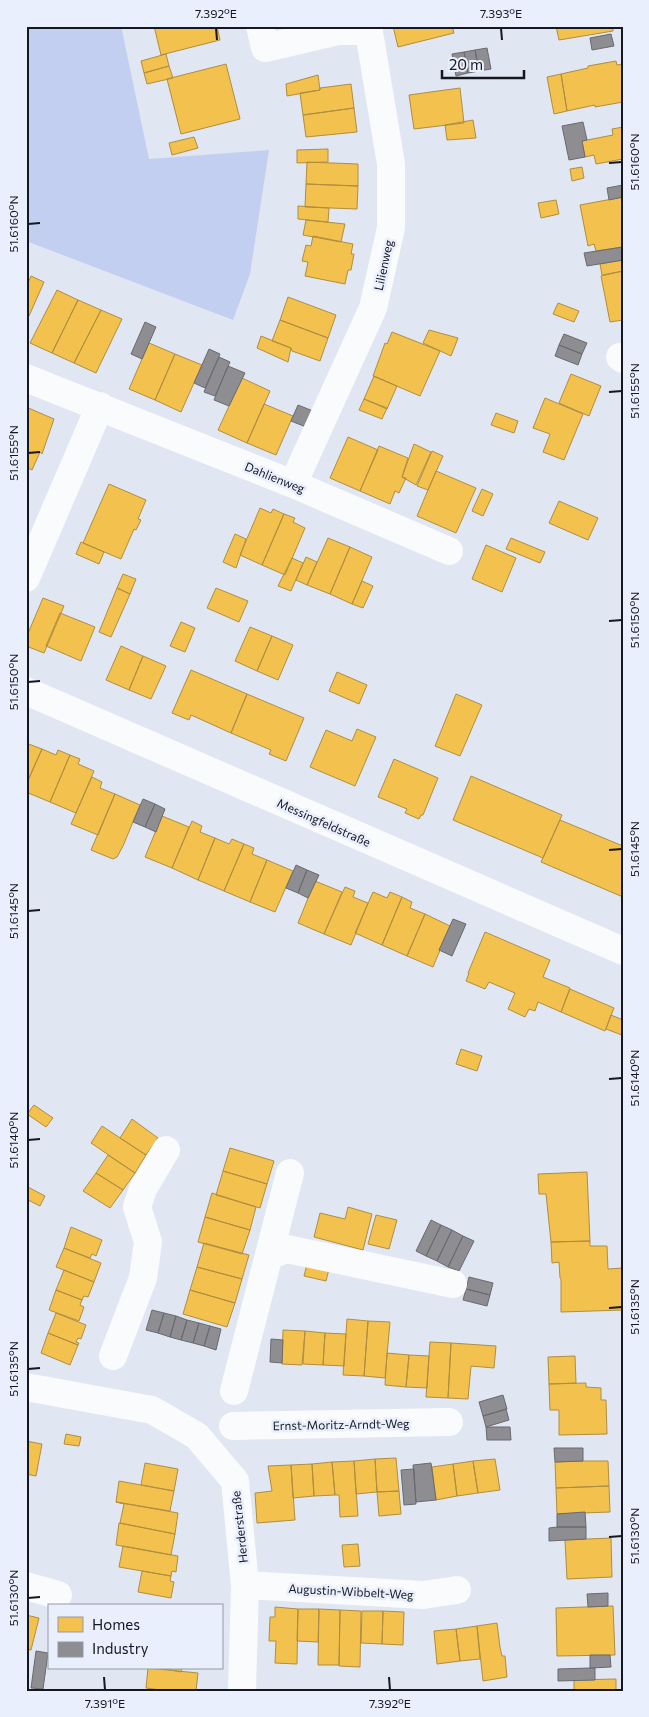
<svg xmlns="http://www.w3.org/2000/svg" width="649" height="1717" font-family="Commissioner,sans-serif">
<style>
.green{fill:#c2cff0}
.homes{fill:#f2c14e;stroke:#b08e40}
.industry{fill:#8d8d92;stroke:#696a70}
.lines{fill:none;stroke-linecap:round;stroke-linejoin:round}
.minor{stroke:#fafbfd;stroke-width:28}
.ticks{fill:none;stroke:#151820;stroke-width:2}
.labels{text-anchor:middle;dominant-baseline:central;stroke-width:5;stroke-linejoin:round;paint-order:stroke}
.street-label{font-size:12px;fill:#151820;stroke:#eaeffd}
.neatline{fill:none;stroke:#151820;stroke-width:2}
.ticks-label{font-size:12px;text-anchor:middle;fill:#151820}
</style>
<rect width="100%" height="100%" fill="#e0e6f2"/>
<path class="green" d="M26,26H121L149,159L269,150L250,274L233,320L26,241Z"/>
<path class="homes" d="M154,26H217L220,40L161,55Z
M393,26H452L454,33L398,47Z
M556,26H613V31L559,40Z
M166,54L169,66L144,73L141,61Z
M616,61L617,65L623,64V102L595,107V105L567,111L561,74L588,68V66Z
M226,64L240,119L181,134L167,79Z
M169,66L173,78L147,84L144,73Z
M561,74L567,111L554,114L547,77Z
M318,75L320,90L287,96L286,84Z
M351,84L354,108L303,115L300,93L320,90V88Z
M460,88L464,123L414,129L409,95Z
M354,108L357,132L306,137L303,115Z
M473,120L476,138L447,140L445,125Z
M623,127V159L596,164L594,155L585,157L582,141L613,135L612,129Z
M194,137L198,148L172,155L169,143Z
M328,149V162L297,163V150Z
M307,162L358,164V186L306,184Z
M582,167L584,178L572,181L570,169Z
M306,184L358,186L357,209L305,207Z
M623,197V247L596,251L594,244L588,246L580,205Z
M556,200L559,214L541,218L538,203Z
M298,206L329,208L328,222L298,219Z
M306,220L345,224L341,242L303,235Z
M313,236L353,244L351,254H354L351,270H348L345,284L305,276L308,262L302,261L306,245L311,246Z
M623,260V271L602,275L600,264Z
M623,271V320L610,322L601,276Z
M31,276L44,282L29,316L26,315V288Z
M57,290L78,300L52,353L30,343Z
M288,297L336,315L328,338L280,320Z
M78,300L101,310L74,363L52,353Z
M558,303L579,311L574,322L553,314Z
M101,310L122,319L96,373L74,363Z
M280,320L328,338L320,361L292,351L291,348L272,341Z
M429,330L458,338L451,356L423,343Z
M392,332L440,351L420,396L373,376L385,343L387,344Z
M261,336L291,348L288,362L257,348Z
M149,343L175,354L155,400L129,389Z
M175,354L202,365L181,412L155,400Z
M571,374L601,386L589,416L559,403Z
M374,376L397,386L387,409L364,399Z
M242,378L270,391L247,443L218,430Z
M545,398L583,414L564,460L543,452L550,434L533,428Z
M364,399L387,408L382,419L359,410Z
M264,404L293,416L276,455L247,443Z
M26,407L54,419L42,454L40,452L32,470L26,467Z
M496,413L518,421L514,433L491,425Z
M348,437L378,450L360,491L330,478Z
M414,444L431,452L416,485L402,477Z
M379,446L408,458L402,477L406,478L405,480L399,493L395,491L390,504L360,491Z
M432,451L443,456L428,490L417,486Z
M436,471L476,488L456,533L417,516Z
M109,484L146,500L138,519L141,520L136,530L134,529L121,559L83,543Z
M482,489L493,494L483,516L472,511Z
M559,501L598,518L588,540L549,523Z
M260,508L271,513L273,509L284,514L262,565L240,555Z
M284,514L295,518L293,522L305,528L285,575L262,565Z
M235,534L246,539L236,568L223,562Z
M328,538L350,547L330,594L307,585Z
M511,538L545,552L540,563L506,549Z
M81,542L104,552L99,564L76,554Z
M486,545L516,558L502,592L472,579Z
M350,547L372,557L352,604L330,594Z
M306,557L317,562L307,585L296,580Z
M292,558L303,563L291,591L278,586Z
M123,574L136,579L130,594L117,588Z
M362,581L373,586L363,608L352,604Z
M117,588L130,594L111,637L99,632Z
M216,588L248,601L239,622L207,608Z
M43,598L64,606L44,653L26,646V638Z
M60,613L95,627L81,661L46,646Z
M181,622L195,628L185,652L170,646Z
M250,627L272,636L257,671L235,661Z
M272,636L293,645L278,680L257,671Z
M121,646L143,656L129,690L106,680Z
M143,656L166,666L151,699L129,690Z
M191,670L247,694L231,733L191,715L189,720L172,713Z
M337,672L367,685L359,704L329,691Z
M247,694L304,718L286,761L269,754L271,750L231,733Z
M456,694L482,705L460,756L435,746Z
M357,729L376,737L355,786L310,767L326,730L352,741Z
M26,743L42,749L26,785Z
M42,749L56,755L58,750L70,755L50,802L26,792V785Z
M70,755L80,759L78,764L94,771L76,813L50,802Z
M394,759L438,778L423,815H421L419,819L405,813L407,809L378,797Z
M471,776L562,815L543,858L453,820Z
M92,777L102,782L100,788L115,794L98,835L71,824Z
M115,794L140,805L123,846L117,857L113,859L91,850Z
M162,816L189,827L172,868L145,857Z
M560,820L623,846V897L541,862Z
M192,821L202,826L200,832L215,838L198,880L172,868Z
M215,838L229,844L232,839L244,844L224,891L198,880Z
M244,844L254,848L252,854L267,860L250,902L224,891Z
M267,860L293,871L275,912L250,902Z
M315,881L342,892L324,934L298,923Z
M345,887L355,891L353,897L368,903L351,945L324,934Z
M373,892L387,898L390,892L402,897L382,945L355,933Z
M402,897L412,902L410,908L425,914L407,956L382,945Z
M425,914L450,926L433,967L407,956Z
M485,932L550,960L543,977L570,988L561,1012L538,1002L535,1011L529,1009L525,1017L508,1009L515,993L489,982L485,989L466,981L469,973H468Z
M570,989L614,1008L605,1031L561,1012Z
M611,1015L623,1020L622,1035L606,1029Z
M461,1049L482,1056L477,1071L456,1064Z
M34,1105L53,1118L46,1127L27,1114Z
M132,1119L158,1138L146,1155L120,1138Z
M102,1126L146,1155L135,1173L91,1143Z
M230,1148L274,1161L267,1184L223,1171Z
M108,1155L135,1173L123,1190L96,1173Z
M223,1171L267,1184L260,1208L216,1195Z
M587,1172L590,1241L551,1242L546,1194H539L538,1174Z
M96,1173L123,1190L110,1208L83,1191Z
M26,1186L45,1196L40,1206L26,1199Z
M212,1193L256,1207L250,1230L205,1217Z
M348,1207L372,1214L363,1250L314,1237L320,1213L345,1219Z
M376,1215L397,1220L389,1249L368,1244Z
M205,1217L250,1230L242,1254L198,1242Z
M71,1227L102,1240L96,1256L92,1254L90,1258L64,1248Z
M590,1241V1246H607L608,1269L623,1268V1310L561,1312V1279L560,1278L559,1262L552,1263L551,1242Z
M204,1243L249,1255L242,1279L197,1267Z
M64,1248L101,1263L94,1282L56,1267Z
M307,1264L329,1269L326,1281L304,1276Z
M197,1267L242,1279L235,1303L190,1290Z
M64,1270L94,1282L88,1297L84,1296L82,1300L56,1290Z
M56,1290L82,1300L80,1305L84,1307L79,1321L49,1310Z
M190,1290L235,1303L227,1327L183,1314Z
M56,1313L86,1325L81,1339L78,1338L76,1342L79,1343L78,1345L48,1333Z
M347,1319L368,1321L364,1376L343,1375Z
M368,1321L390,1322L385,1378L364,1376Z
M283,1330L305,1331L302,1365L282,1364Z
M305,1331L325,1333L323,1365L303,1364Z
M48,1333L78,1345L70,1365L41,1353Z
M325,1333L346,1334L344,1366L323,1365Z
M430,1342L451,1343L448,1398L426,1397Z
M451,1343L496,1346L494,1368L471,1366L468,1399L448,1398Z
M387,1353L409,1355L406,1387L385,1385Z
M409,1355L429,1356L427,1388L406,1387Z
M575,1356L576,1383L549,1384L548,1357Z
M586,1383V1387L601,1388V1400H606L607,1434L559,1435V1410H550L549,1384Z
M66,1434L81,1437L79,1446L64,1444Z
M26,1441L42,1444L36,1476L26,1474Z
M396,1458L399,1491L377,1492L375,1459Z
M375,1459L377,1492L356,1494L354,1461Z
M495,1459L500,1490L478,1493L473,1461Z
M354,1461L358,1516L340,1517L339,1495H335L332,1462Z
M473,1461L478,1493L457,1496L453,1464Z
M583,1461H608L609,1486L556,1488L555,1462Z
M332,1462L335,1495L314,1496L312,1464Z
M145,1463L178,1469L174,1491L141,1485Z
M312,1464L314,1496L293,1498L291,1465Z
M453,1464L457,1496L436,1500L432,1467Z
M291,1465L295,1520L257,1523L255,1493L272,1491L268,1466Z
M119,1481L174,1491L170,1511L116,1502Z
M609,1486L610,1512L557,1514L556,1488Z
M399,1491L401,1514L379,1516L377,1492Z
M116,1502L178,1513L175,1534L120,1523L124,1504Z
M119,1523L175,1534L171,1555L116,1545Z
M611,1538L612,1577L567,1579L565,1540Z
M358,1544L360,1566L344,1567L342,1545Z
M123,1546L178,1556L176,1572L172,1571L171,1576L119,1567Z
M142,1571L171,1576L170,1581L174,1582L171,1598L138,1592Z
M613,1606L615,1655L557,1656L556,1608Z
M275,1607L298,1609L297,1664L275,1663L276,1641H269L270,1617H275Z
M298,1609H319L318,1642L297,1641Z
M319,1609L340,1610L339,1665H318Z
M340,1610L361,1611L360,1667L339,1666Z
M362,1611H383L382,1644L361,1643Z
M383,1611L404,1612L403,1645L382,1644Z
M26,1615L39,1618L31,1650L26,1649Z
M497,1623L500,1647L502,1656H505L507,1677L483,1681L477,1626Z
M477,1626L480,1659L460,1661L456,1629Z
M456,1629L460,1661L437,1664L434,1631Z
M148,1668L198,1673L196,1691H169L146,1688Z
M160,1668H182L181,1672Z
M616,1679V1691H574V1680Z"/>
<path class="industry" d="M611,34L614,46L592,50L590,38Z
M487,48L491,69L479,71L475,50Z
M475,50L479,71L468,73L464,52Z
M464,52L468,73L456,76L452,54Z
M583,122L587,140L582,141L585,157L569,160L562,126Z
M623,185V197L609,200L607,188Z
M623,247V260L587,266L584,253Z
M145,322L156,327L142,359L131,354Z
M564,334L587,343L582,354L559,345Z
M559,345L582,354L578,365L555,356Z
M209,349L220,354L205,388L194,383Z
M219,357L230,362L215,396L204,392Z
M228,366L245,373L229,406L214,400Z
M298,405L313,411L306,427L291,421Z
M143,799L155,804L145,827L133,822Z
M155,804L165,809L156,832L145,827Z
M296,865L307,870L298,893L286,888Z
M307,870L319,875L308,898L298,893Z
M453,919L466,924L452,956L439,950Z
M431,1220L441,1225L426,1256L416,1251Z
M441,1225L452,1230L437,1261L426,1256Z
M452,1230L463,1236L448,1267L437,1261Z
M463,1236L474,1241L459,1271L448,1267Z
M469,1277L493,1283L490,1295L466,1289Z
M466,1289L490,1295L487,1306L463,1300Z
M152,1310L164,1313L158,1333L146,1330Z
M164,1313L176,1316L170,1337L158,1333Z
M176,1316L187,1320L181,1340L170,1337Z
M187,1320L199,1323L193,1343L181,1340Z
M199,1323L210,1326L204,1346L193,1343Z
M210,1326L221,1329L216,1350L204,1346Z
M271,1339L283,1340L282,1363L270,1362Z
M503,1395L507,1409L483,1416L479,1402Z
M506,1409L509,1420L486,1427L483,1416Z
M486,1427H510L511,1440H487Z
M554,1448H583V1461L555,1462Z
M431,1463L436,1500L416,1502L413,1465Z
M414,1469L416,1504L404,1505L401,1470Z
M585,1512L586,1527H557V1514Z
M557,1527H586V1539L549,1541V1528Z
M608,1593V1606L588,1607L587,1594Z
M36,1651L48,1653L43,1689L31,1688Z
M590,1655H610L611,1667L590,1668Z
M590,1668H595V1680L558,1681V1669Z"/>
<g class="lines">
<path class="minor" d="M260,26L265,48L338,31H368
M620,357L623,359
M26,378L293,484L449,551
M293,484L373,308L391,228V164L368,26
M26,578L100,406
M26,691L623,951
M270,1255L287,1249L453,1284
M113,1356L143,1278L148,1242L137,1207L143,1189L166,1150
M26,1387L152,1410L197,1436L235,1481L245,1585L242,1691
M234,1391L290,1173
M233,1426L449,1422
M245,1585L423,1595L457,1590
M26,1586L58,1595"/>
</g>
<path class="ticks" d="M216,28L217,40M501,28L502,40M609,163L622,162M28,224L40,223M609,392L622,391M28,453L40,452M609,621L622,620M28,682L40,681M609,850L622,849M28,911L40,910M609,1079L622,1078M28,1140L40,1139M609,1308L622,1307M28,1369L40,1368M609,1537L622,1536M28,1598L40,1597M104,1677L105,1690M389,1677L390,1690"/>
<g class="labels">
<g class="street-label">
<text transform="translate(383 265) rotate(-78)">Lilienweg</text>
<text transform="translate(275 477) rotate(22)">Dahlienweg</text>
<text transform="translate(324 822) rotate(24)">Messingfeldstraße</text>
<text transform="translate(341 1424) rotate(-1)">Ernst-Moritz-Arndt-Weg</text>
<text transform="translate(239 1527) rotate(-96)">Herderstraße</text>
<text transform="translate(351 1591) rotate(3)">Augustin-Wibbelt-Weg</text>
</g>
</g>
<rect width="649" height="1717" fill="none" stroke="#eaeffd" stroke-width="55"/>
<rect x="48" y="1604" width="175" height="65" fill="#eaeffd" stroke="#9599a5"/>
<rect x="58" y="1617" width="25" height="15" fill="#f2c14e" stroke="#9599a5"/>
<text x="92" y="1630" font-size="15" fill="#151820">Homes</text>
<rect x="58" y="1642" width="25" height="15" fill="#8d8d92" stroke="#9599a5"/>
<text x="92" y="1654" font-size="15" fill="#151820">Industry</text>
<path d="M442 70v8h82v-8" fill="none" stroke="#151820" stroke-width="2.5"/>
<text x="449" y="70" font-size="15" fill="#151820" stroke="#eaeffd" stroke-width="4" paint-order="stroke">20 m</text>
<rect x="28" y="28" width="594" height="1662" class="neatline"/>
<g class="ticks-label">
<text x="216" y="18">7.392°E</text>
<text x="501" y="18">7.393°E</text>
<text transform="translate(635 162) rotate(-90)" y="4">51.6160°N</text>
<text transform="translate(14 224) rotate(-90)" y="4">51.6160°N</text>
<text transform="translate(635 391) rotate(-90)" y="4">51.6155°N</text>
<text transform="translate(14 453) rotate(-90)" y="4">51.6155°N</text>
<text transform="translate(635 620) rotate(-90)" y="4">51.6150°N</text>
<text transform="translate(14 682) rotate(-90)" y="4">51.6150°N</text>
<text transform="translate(635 849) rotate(-90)" y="4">51.6145°N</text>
<text transform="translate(14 911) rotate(-90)" y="4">51.6145°N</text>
<text transform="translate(635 1078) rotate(-90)" y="4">51.6140°N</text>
<text transform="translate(14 1140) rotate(-90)" y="4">51.6140°N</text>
<text transform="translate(635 1307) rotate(-90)" y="4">51.6135°N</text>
<text transform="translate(14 1369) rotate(-90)" y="4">51.6135°N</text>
<text transform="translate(635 1536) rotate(-90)" y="4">51.6130°N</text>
<text transform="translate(14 1598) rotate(-90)" y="4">51.6130°N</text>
<text x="105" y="1708">7.391°E</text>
<text x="390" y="1708">7.392°E</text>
</g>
</svg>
